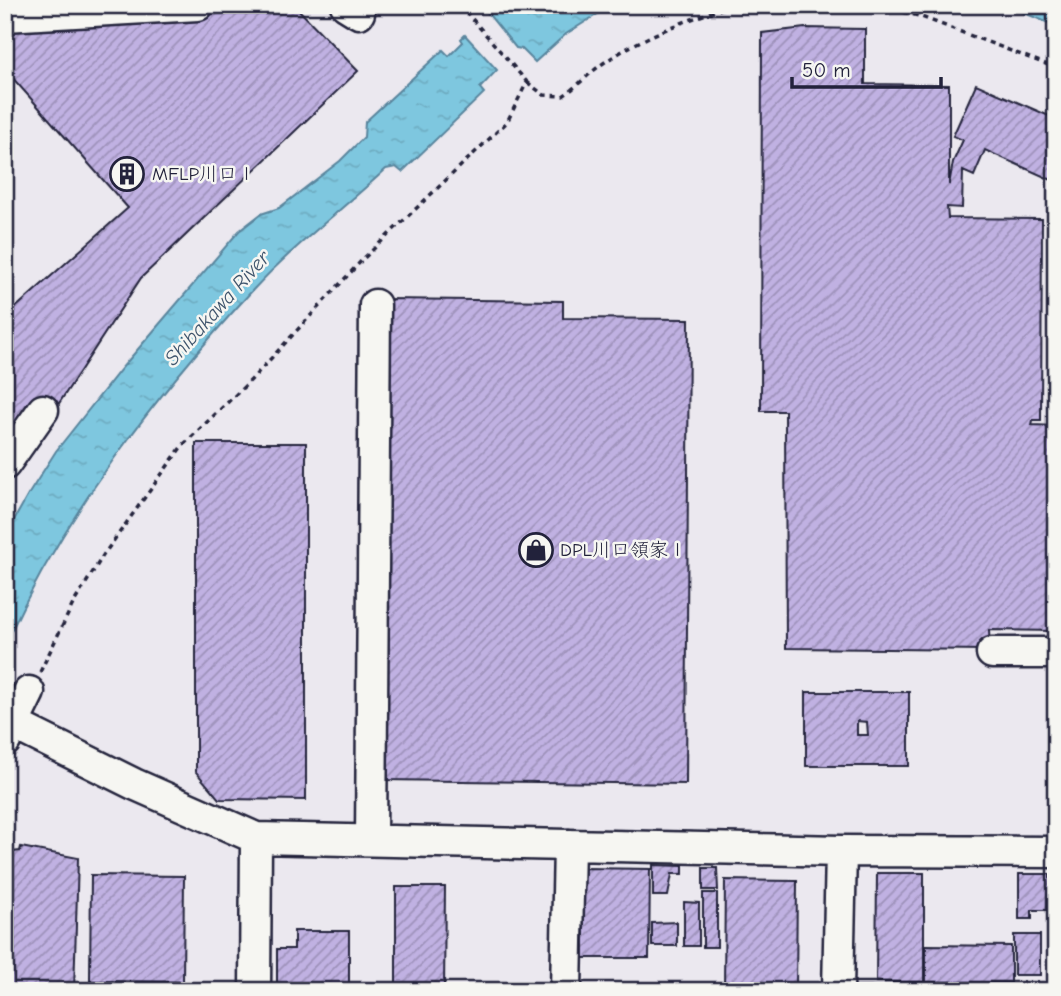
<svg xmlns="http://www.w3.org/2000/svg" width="1061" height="996" font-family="'Comic Neue','Klee One',sans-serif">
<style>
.water{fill:url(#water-ripples);stroke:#59859d;stroke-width:2}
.building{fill:url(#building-hatch);stroke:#22223b;stroke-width:2;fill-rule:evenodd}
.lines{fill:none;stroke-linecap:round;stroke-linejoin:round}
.minor-casing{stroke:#22223b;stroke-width:35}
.path{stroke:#22223b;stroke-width:3.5;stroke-dasharray:5 5;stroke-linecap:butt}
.minor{stroke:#f6f6f2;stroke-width:30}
.labels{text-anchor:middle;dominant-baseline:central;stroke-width:5;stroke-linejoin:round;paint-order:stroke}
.poi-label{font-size:19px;fill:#22223b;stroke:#f6f6f2;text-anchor:start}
.water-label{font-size:21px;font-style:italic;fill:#3e546c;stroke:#f6f6f2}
</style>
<defs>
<pattern id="water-ripples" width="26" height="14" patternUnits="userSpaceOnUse" patternTransform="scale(1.75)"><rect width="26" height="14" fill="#7ec7df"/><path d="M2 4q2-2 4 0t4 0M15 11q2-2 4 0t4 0" fill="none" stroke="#6dabc0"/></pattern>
<pattern id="building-hatch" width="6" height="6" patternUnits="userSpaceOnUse" patternTransform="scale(1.75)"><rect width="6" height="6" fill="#c0b1e2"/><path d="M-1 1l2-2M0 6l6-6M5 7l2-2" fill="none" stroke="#9c90b8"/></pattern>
</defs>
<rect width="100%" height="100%" fill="#ebe8ef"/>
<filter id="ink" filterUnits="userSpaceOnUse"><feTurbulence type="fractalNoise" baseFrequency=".0143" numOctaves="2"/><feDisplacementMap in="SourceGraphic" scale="14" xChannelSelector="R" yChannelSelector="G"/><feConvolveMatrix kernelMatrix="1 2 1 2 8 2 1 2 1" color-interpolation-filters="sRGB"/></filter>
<g filter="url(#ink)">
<path class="water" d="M481,5H612L566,34L535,62L522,49L516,48Z
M1007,5H1056V26L1012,8Z
M465,35L497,70L480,88L484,93L402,172L396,167L386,169C342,210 292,247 252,291C155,396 65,513 5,644V536L28,495L56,451L121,369L239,231L261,214L279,208L340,161L364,137L365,122L443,50L449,56L463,42L461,39Z"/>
<path class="building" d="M295,6L358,71L141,278L52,414L5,450V22Z
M805,28L865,29V84L949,85V185L953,162L963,140L953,136L976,84L1056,119V182L985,150L974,176L963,171L962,208L947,207L948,218L1042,219L1041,420H1033L1032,425L1056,426V631L989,630L990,650L786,648L785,411H761L762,33Z
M5,75H10L128,208L5,317Z
M386,299L563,301V318L689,319L686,784L383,780Z
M196,443H306V800L219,799L196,772Z
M806,692H909V766H806ZM857,721L867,722L868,735H857Z
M21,847L78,858L74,991H5V853L20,851Z
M653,865L683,866V874H672L668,896H653Z
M584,868L650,869L649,958H584Z
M703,868H717L718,890H703Z
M877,873H924V982H876Z
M1019,874H1050V910H1032V919H1019Z
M91,875L184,876L183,982L90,981Z
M725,880L797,881L796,991H724Z
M396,887H445L444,991H396Z
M703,893H717V947H703Z
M684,902L699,903V946H684Z
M677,922V946H652V923Z
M294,931H349V991H277V949H294Z
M1014,935H1040V975H1014Z
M926,945L1011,946V983L926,982Z
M853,986L920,987V991H853Z"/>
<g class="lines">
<g class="minor-casing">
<path id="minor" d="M346,5L359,13
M5,16L198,5
M5,464L43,410
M992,653H1056
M5,720L134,784L256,838L255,991
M5,741L29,692
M256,838L841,851L1056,852
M371,840L375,305
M566,991L569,845
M838,991L841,851"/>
</g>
<path class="path" d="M874,5L919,16L1056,68
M527,82L544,95L563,96C578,86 590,72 605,62C645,35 687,20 733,5
M40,672L73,604L104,554L182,446L251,380L363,259L507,122L527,82L460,5"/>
<use href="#minor" class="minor"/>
</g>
</g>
<defs>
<g id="building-ring" transform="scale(1.75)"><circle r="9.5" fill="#f6f6f2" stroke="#22223b" stroke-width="1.5"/><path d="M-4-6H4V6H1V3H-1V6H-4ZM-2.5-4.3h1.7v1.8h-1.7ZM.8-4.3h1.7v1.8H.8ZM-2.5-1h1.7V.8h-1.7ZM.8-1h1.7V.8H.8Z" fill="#22223b"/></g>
<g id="shop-ring" transform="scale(1.75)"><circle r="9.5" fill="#f6f6f2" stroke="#22223b" stroke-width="1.5"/><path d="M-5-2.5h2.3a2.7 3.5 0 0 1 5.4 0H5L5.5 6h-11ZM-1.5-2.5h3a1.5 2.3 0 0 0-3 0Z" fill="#22223b"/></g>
</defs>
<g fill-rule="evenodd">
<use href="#building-ring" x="127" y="174"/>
<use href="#shop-ring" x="536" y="550"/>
</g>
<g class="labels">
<g class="poi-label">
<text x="152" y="174">MFLP川口Ⅰ</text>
<text x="560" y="550">DPL川口領家Ⅰ</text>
</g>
<g class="water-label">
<text transform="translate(217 308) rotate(-48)">Shibakawa River</text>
</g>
</g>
<rect width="1061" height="996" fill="none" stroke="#f6f6f2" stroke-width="28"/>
<rect x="14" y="14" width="1033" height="968" fill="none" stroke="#22223b" stroke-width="2.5" filter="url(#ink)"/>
<path d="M792 77v10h149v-10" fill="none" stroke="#22223b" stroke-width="3.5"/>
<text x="802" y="77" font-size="21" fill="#22223b" stroke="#f6f6f2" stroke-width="5" paint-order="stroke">50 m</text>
</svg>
